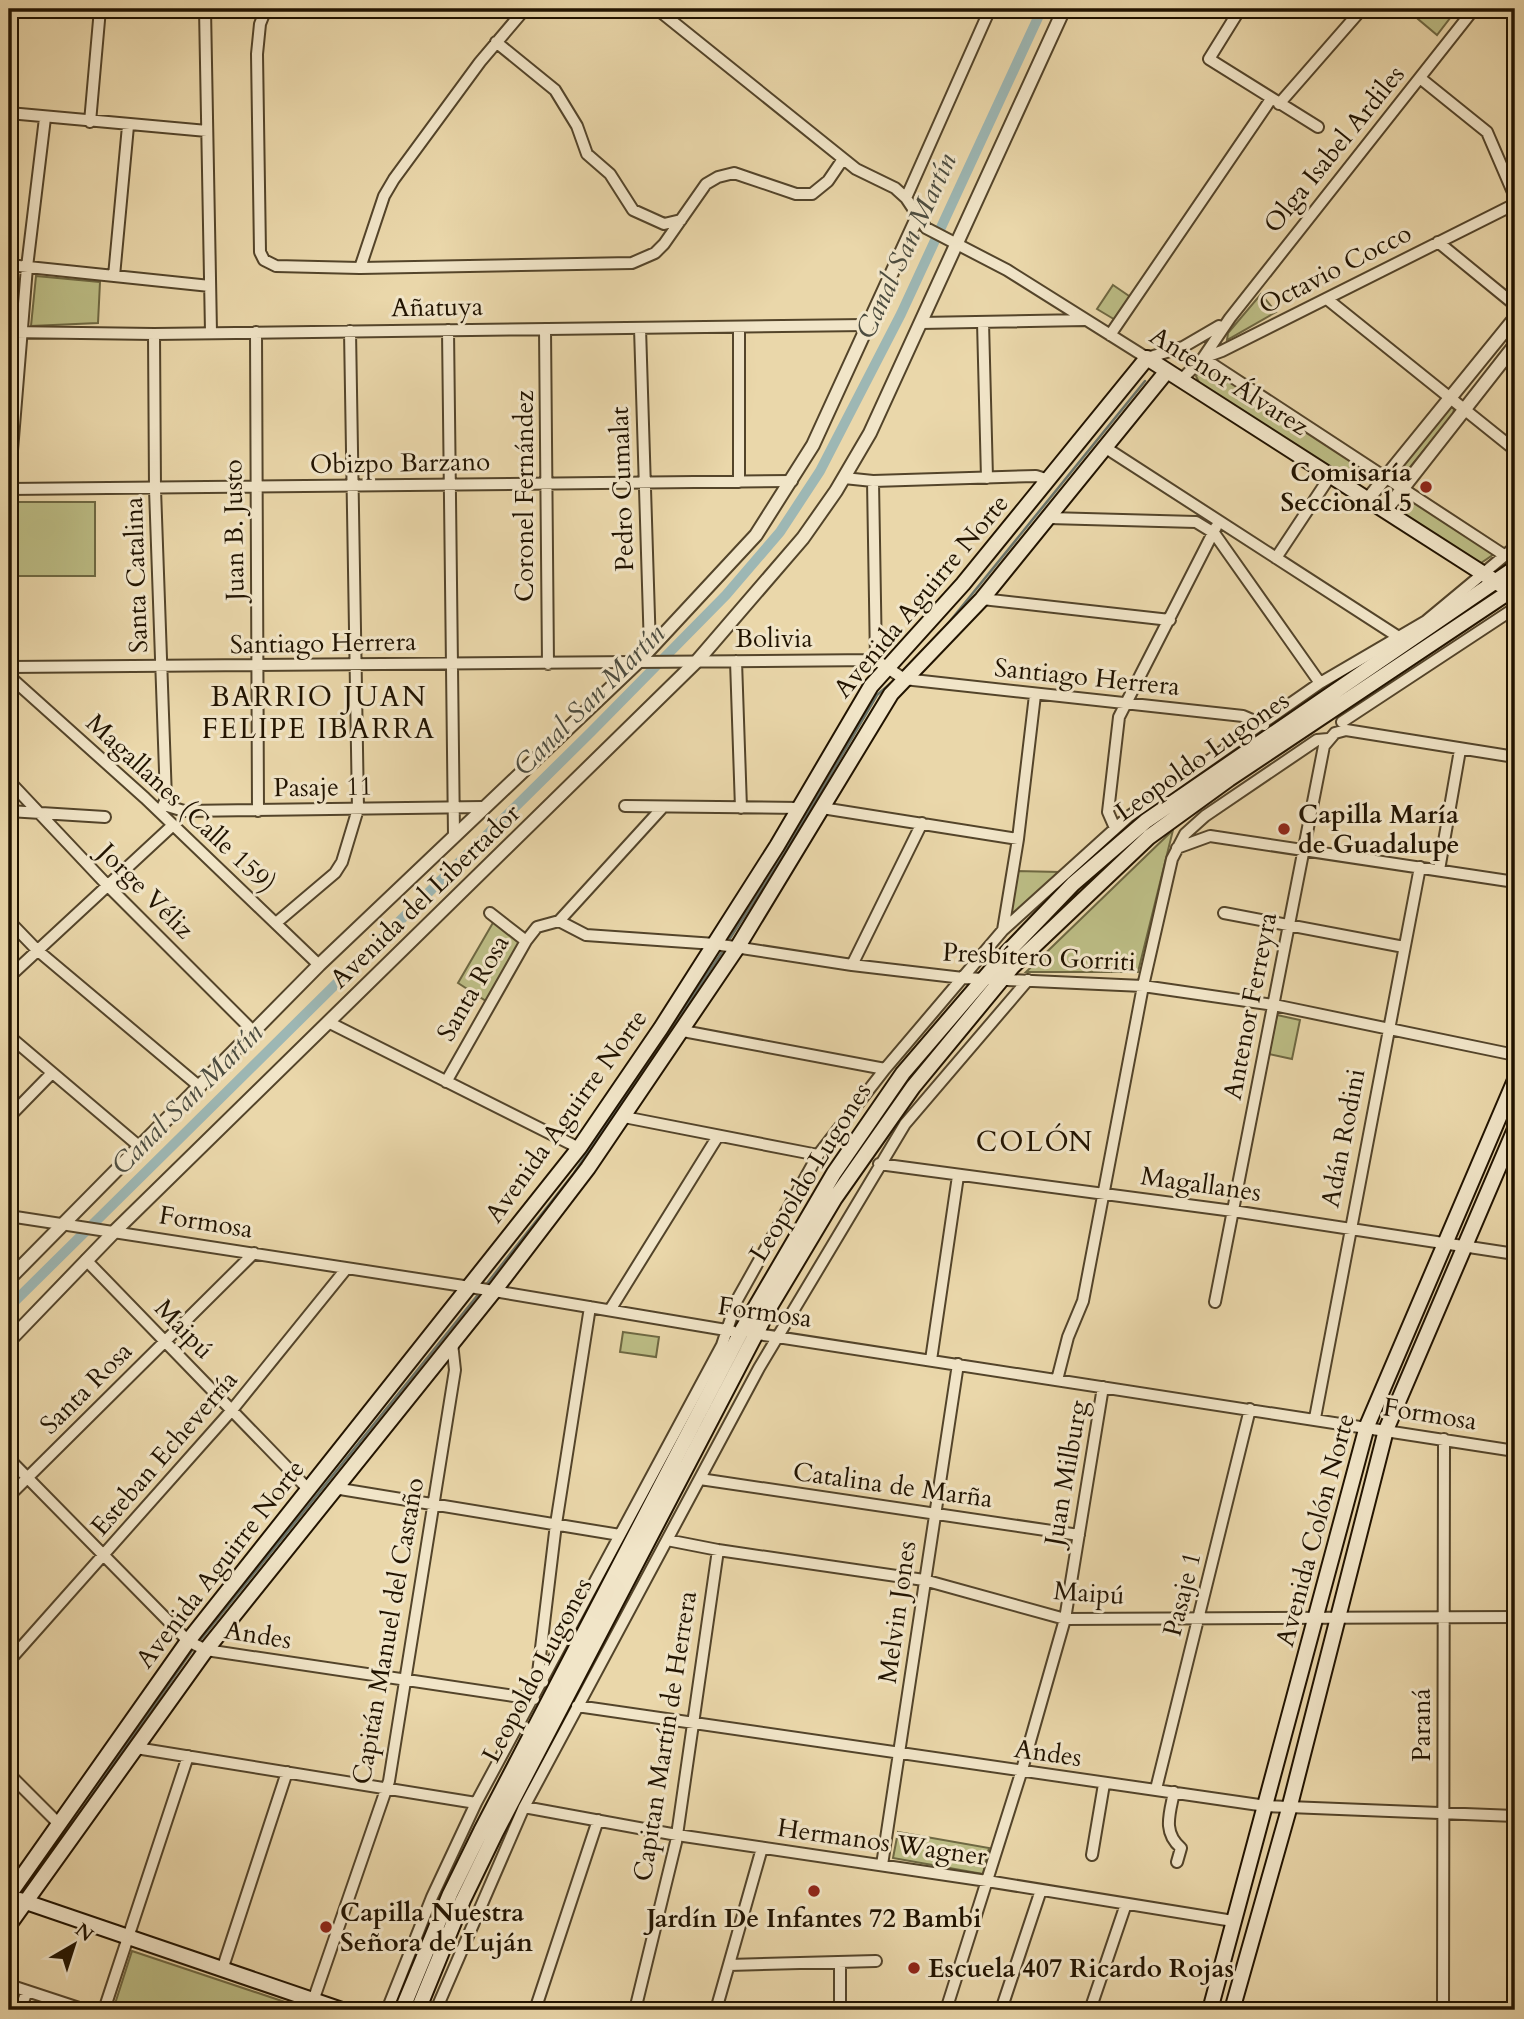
<svg xmlns="http://www.w3.org/2000/svg" width="1524" height="2019" font-family="Cardo,serif">
<style>
.green{fill:#bcbd85;stroke:#6e6842;stroke-width:2}
.lines{fill:none;stroke-linecap:round;stroke-linejoin:round}
.stream{stroke:#6b756c;stroke-width:2.5}
.canal{stroke:#9db7b4;stroke-width:10}
.minor-casing{stroke:#53442a;stroke-width:14}
.tertiary-casing{stroke:#53442a;stroke-width:16}
.secondary-casing{stroke:#211300;stroke-width:18}
.minor{stroke:#f1e5c8;stroke-width:10}
.tertiary{stroke:#f1e5c8;stroke-width:12}
.secondary{stroke:#f1e5c8;stroke-width:14}
.poi-dot{fill:#8f2418;stroke:#f1e5c8;stroke-width:2.5}
.labels{text-anchor:middle;dominant-baseline:central;stroke-width:6;stroke-linejoin:round;paint-order:stroke}
.street-label{font-size:26px;fill:#211300;stroke:#f1e5c8}
.poi-label{font-size:26px;font-weight:bold;fill:#211300;stroke:#f1e5c8;text-anchor:start}
.water-label{font-size:28px;font-style:italic;fill:#4c4c3f;stroke:#f1e5c8}
.neighbourhood-label{font-size:28px;letter-spacing:2px;fill:#211300;stroke:#f1e5c8}
</style>
<rect width="100%" height="100%" fill="#ead7aa"/>
<filter id="stains"><feTurbulence type="fractalNoise" baseFrequency=".00286" numOctaves="4"/><feColorMatrix values="0 0 0 0 .2 0 0 0 0 .09 0 0 0 0 .02 0 0 0 .5 -.17"/></filter>
<radialGradient id="worn" r=".72"><stop offset=".6" stop-color="#630" stop-opacity="0"/><stop offset="1" stop-color="#630" stop-opacity=".3"/></radialGradient>
<path class="green" d="M1426,9H1457L1437,35L1418,19Z
M36,276L100,282L98,323L31,326Z
M1113,285L1132,298L1117,321L1097,309Z
M1261,294L1276,312L1227,340L1228,333Z
M1203,366H1207L1378,475L1369,480L1351,481L1201,387L1196,376Z
M1449,406L1454,409L1453,415L1402,477L1395,478L1393,476Z
M1403,492L1497,552L1481,563L1406,517L1401,504Z
M9,502H95V576H9Z
M1173,830L1138,972H1026Z
M1016,871L1059,872L1009,919Z
M494,921L520,941L486,1001L458,983Z
M1277,1015L1300,1020L1292,1059L1269,1054Z
M623,1332L659,1337L656,1357L620,1352Z
M898,1832L989,1848L983,1874L893,1858Z
M132,1951L309,2010H113Z"/>
<g class="lines">
<path class="stream" d="M942,631L1145,381
M727,943L784,854L877,695L891,683
M485,1286L574,1173L724,949
M198,1643L481,1291
M19,1894L81,1811L193,1649
M9,1907L15,1899"/>
<path class="canal" d="M9,1307L591,732L726,595L780,532L820,471L901,314L1042,9"/>
<g class="minor-casing">
<path id="minor" d="M205,9L211,332
M266,9L260,24L257,54L260,252L264,260L276,266L360,268L632,263L655,253L664,244L706,184L718,177L734,173L796,194H812L828,181L843,159
M657,9L856,169L895,188L906,198L926,228L1007,270L1147,358L1183,347L1219,326
M1240,9L1209,59L1318,127
M1399,9L1402,11
M1474,9L1230,318L1203,358L1504,555
M1514,9L1515,10
M496,42L555,90L577,126L587,154L610,174L633,210L664,224L681,220
M1420,78L1487,132L1515,197
M1279,104L1362,9
M9,113L207,131
M90,122L100,9
M906,198L990,9
M1438,242L1515,305
M9,265L210,286
M360,268L384,196L394,179L480,62L525,9
M114,276L128,126
M1327,299L1515,450
M983,322L987,478
M920,323L1085,320
M739,327V482
M640,328L650,649
M545,329L548,664
M448,330L454,835
M9,332L154,334L866,325
M256,332L258,811
M154,334L155,489L166,799L160,812
M1110,335L1271,99
M1181,380L1203,358L1222,351L1515,204
M1106,448L1397,636
M844,478L873,481L1036,476L1049,480
M873,481L876,660
M9,487L27,267L45,118
M9,489L792,481
M1049,518L1196,522L1214,533L1320,683
M1276,558L1331,475
M982,599L1170,620
M736,661L741,808
M9,667L876,660L904,679L1243,716L1264,725
M9,676L145,798L319,965
M1342,722L1515,608
M9,781L108,886L254,1032
M164,805L184,811L483,807
M625,806L800,808
M822,808L1018,839
M9,811L105,817
M1115,828L1108,812L1119,717L1216,527
M1177,848L1210,836L1515,882
M1439,870L1460,750
M490,913L526,941
M1224,913L1404,947
M9,921L37,950L200,1087
M559,921L586,935L715,944L852,965L963,978L1143,986L1274,1005L1515,1055
M276,923L335,873L342,862L358,809L350,331
M1003,930L1018,839L1035,695
M852,965L922,823
M9,977L173,825
M328,1022L579,1148
M683,1031L885,1069
M9,1036L140,1147
M446,1082L526,941L537,927L559,921L663,807
M9,1117L51,1074
M624,1117L818,1155
M879,1164L1233,1211L1515,1254
M9,1216L470,1287L732,1331
M86,1260L308,1489
M1215,1302L1324,746L1335,733L1346,730L1515,757
M610,1310L718,1136
M751,1333L1515,1451
M931,1360L958,1176
M1057,1380L1068,1337L1083,1301L1143,986L1172,859L1185,834L1205,816L1317,740L1328,739
M1315,1418L1420,867
M9,1459L188,1641L206,1650L534,1699
M700,1479L1079,1535
M334,1488L620,1535
M9,1496L254,1253
M667,1540L718,1550L924,1580L1065,1619L1515,1617
M9,1661L232,1410L346,1269
M543,1682L538,1673L556,1524L590,1307
M577,1706L1266,1806L1515,1816
M136,1748L476,1803
M9,1774L59,1824
M1156,1789L1250,1409
M1174,1792C1170,1813 1162,1832 1181,1848L1177,1862
M524,1807L677,1835L987,1881L1233,1921
M1092,1855L1104,1784
M882,1865L958,1364
M729,1965L876,1961
M222,1970L287,1772
M9,1985L85,2010
M313,2001L389,1781L455,1370L452,1343
M20,2010L27,1991
M104,2010L188,1756
M387,2010L432,1897L476,1803L722,1345L737,1300L818,1155L885,1069L1003,930L1128,817L1320,683L1426,621L1515,547
M436,2010L524,1807L759,1368L905,1124L1028,980
M535,2010L598,1820
M635,2010L676,1842L718,1550
M716,2010L762,1848
M840,2010V1962
M946,2010L1021,1773L1065,1619L1103,1387
M1001,2010L1041,1890
M1090,2010L1126,1904
M1443,2010L1444,1439"/>
</g>
<g class="tertiary-casing">
<path id="tertiary" d="M1368,499L1515,318
M1385,511L1515,345
M9,1279L319,965L638,662L756,535L813,445L917,218
M9,1341L115,1231L698,660L803,538L836,491L870,433L1064,9"/>
</g>
<g class="secondary-casing">
<path id="secondary" d="M9,1895L188,1641L579,1148L661,1028L777,846L871,686L963,584L1147,358L1515,594
M20,1900L342,2010
M9,1925L206,1650L494,1291L588,1168L737,948L891,694L982,599L1167,371
M402,2010L450,1894L481,1831L741,1332L834,1173L903,1073L1000,960L1073,884L1146,821L1515,568
M418,2010L463,1900L496,1832L771,1305L835,1198L913,1087L1012,967L1149,837L1229,779L1515,588
M1210,2010L1367,1426L1515,1080
M1232,2010L1289,1809L1386,1430L1515,1129"/>
</g>
<use href="#minor" class="minor"/>
<use href="#tertiary" class="tertiary"/>
<use href="#secondary" class="secondary"/>
</g>
<g class="poi-dot">
<circle cx="1426" cy="487" r="7"/>
<circle cx="1284" cy="829" r="7"/>
<circle cx="814" cy="1891" r="7"/>
<circle cx="326" cy="1927" r="7"/>
<circle cx="914" cy="1968" r="7"/>
</g>
<g class="labels">
<g class="street-label">
<text transform="translate(1334 149) rotate(-51)">Olga Isabel Ardiles</text>
<text transform="translate(1335 269) rotate(-27)">Octavio Cocco</text>
<text transform="translate(437 307) rotate(-1)">Añatuya</text>
<text transform="translate(1229 381) rotate(32)">Antenor Álvarez</text>
<text transform="translate(400 463) rotate(-1)">Obizpo Barzano</text>
<text transform="translate(622 489) rotate(-92)">Pedro Cumalat</text>
<text transform="translate(524 496) rotate(-90)">Coronel Fernández</text>
<text transform="translate(234 530) rotate(-91)">Juan B. Justo</text>
<text transform="translate(136 575) rotate(-92)">Santa Catalina</text>
<text transform="translate(921 596) rotate(-50)">Avenida Aguirre Norte</text>
<text x="774" y="638">Bolivia</text>
<text transform="translate(323 643) rotate(-1)">Santiago Herrera</text>
<text transform="translate(1087 677) rotate(6)">Santiago Herrera</text>
<text transform="translate(1202 756) rotate(-35)">Leopoldo Lugones</text>
<text transform="translate(323 787) rotate(-1)">Pasaje 11</text>
<text transform="translate(181 803) rotate(43)">Magallanes (Calle 159)</text>
<text transform="translate(146 891) rotate(45)">Jorge Véliz</text>
<text transform="translate(425 896) rotate(-44)">Avenida del Libertador</text>
<text transform="translate(1039 957) rotate(3)">Presbítero Gorriti</text>
<text transform="translate(473 988) rotate(-60)">Santa Rosa</text>
<text transform="translate(1250 1006) rotate(-79)">Antenor Ferreyra</text>
<text transform="translate(566 1116) rotate(-54)">Avenida Aguirre Norte</text>
<text transform="translate(1343 1138) rotate(-79)">Adán Rodini</text>
<text transform="translate(810 1172) rotate(-58)">Leopoldo Lugones</text>
<text transform="translate(1201 1184) rotate(8)">Magallanes</text>
<text transform="translate(206 1222) rotate(9)">Formosa</text>
<text transform="translate(765 1312) rotate(8)">Formosa</text>
<text transform="translate(184 1329) rotate(46)">Maipú</text>
<text transform="translate(86 1388) rotate(-45)">Santa Rosa</text>
<text transform="translate(1430 1414) rotate(9)">Formosa</text>
<text transform="translate(164 1453) rotate(-49)">Esteban Echeverría</text>
<text transform="translate(1066 1473) rotate(-80)">Juan Milburg</text>
<text transform="translate(893 1485) rotate(8)">Catalina de Marña</text>
<text transform="translate(1315 1530) rotate(-75)">Avenida Colón Norte</text>
<text transform="translate(220 1564) rotate(-52)">Avenida Aguirre Norte</text>
<text transform="translate(1089 1593) rotate(4)">Maipú</text>
<text transform="translate(1182 1594) rotate(-76)">Pasaje 1</text>
<text transform="translate(897 1612) rotate(-82)">Melvin Jones</text>
<text transform="translate(388 1631) rotate(-80)">Capitán Manuel del Castaño</text>
<text transform="translate(258 1635) rotate(9)">Andes</text>
<text transform="translate(537 1670) rotate(-62)">Leopoldo Lugones</text>
<text transform="translate(1421 1725) rotate(-90)">Paraná</text>
<text transform="translate(665 1736) rotate(-81)">Capitan Martín de Herrera</text>
<text transform="translate(1048 1753) rotate(8)">Andes</text>
<text transform="translate(882 1842) rotate(8)">Hermanos Wagner</text>
</g>
<g class="poi-label">
<text x="1412" y="472" text-anchor="end">Comisaría<tspan x="1412" dy="30">Seccional 5</tspan></text>
<text x="1298" y="814">Capilla María<tspan x="1298" dy="30">de Guadalupe</tspan></text>
<text x="340" y="1912">Capilla Nuestra<tspan x="340" dy="30">Señora de Luján</tspan></text>
<text x="814" y="1918" text-anchor="middle">Jardín De Infantes 72 Bambi</text>
<text x="928" y="1968">Escuela 407 Ricardo Rojas</text>
</g>
<g class="water-label">
<text transform="translate(906 246) rotate(-65)">Canal San Martín</text>
<text transform="translate(589 700) rotate(-45)">Canal San Martín</text>
<text transform="translate(187 1099) rotate(-45)">Canal San Martín</text>
</g>
<g class="neighbourhood-label">
<text x="319" y="697">BARRIO JUAN<tspan x="319" dy="32">FELIPE IBARRA</tspan></text>
<text x="1035" y="1142">COLÓN</text>
</g>
</g>
<rect width="1524" height="2019" fill="none" stroke="#ead7aa" stroke-width="35"/>
<rect x="10" y="10" width="1503" height="1998" fill="none" stroke="#211300" stroke-width="3.5"/>
<rect x="18" y="18" width="1489" height="1984" fill="none" stroke="#211300" stroke-width="2"/>
<g transform="translate(74 1945) rotate(39)" stroke="#f1e5c8" stroke-width="5" paint-order="stroke">
<path d="M0-5L12 26L0 18L-12 26Z" fill="#211300"/>
<text y="-10" font-size="19" font-weight="bold" text-anchor="middle" fill="#211300">N</text>
</g>
<rect width="100%" height="100%" filter="url(#stains)"/>
<rect width="100%" height="100%" fill="url(#worn)"/>
</svg>
